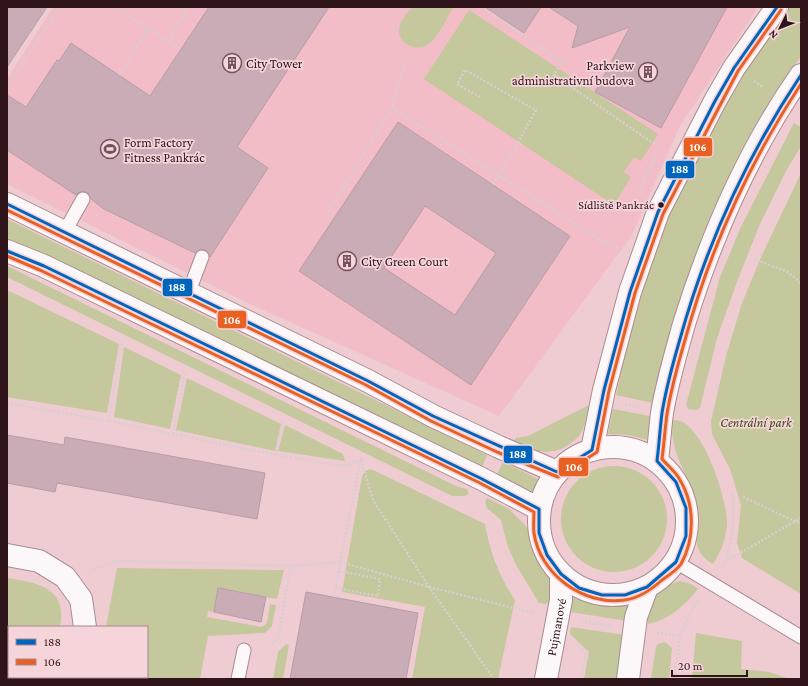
<svg xmlns="http://www.w3.org/2000/svg" width="808" height="686" font-family="'Crimson Pro',serif">
<style>
.built{fill:#f2bdc6}
.green{fill:#c5c79d}
.building{fill:#caacb6;stroke:#b89ca5;fill-rule:evenodd}
.lines{fill:none;stroke-linecap:round;stroke-linejoin:round}
.service-casing{stroke:#a98c92;stroke-width:15}
.minor-casing{stroke:#a98c92;stroke-width:24}
.tertiary-casing{stroke:#a98c92;stroke-width:24}
.path{stroke:#d9ced0;stroke-width:2.5;stroke-dasharray:2 2;stroke-linecap:butt}
.service{stroke:#fcf7f8;stroke-width:13}
.minor{stroke:#fcf7f8;stroke-width:22}
.tertiary{stroke:#fcf7f8;stroke-width:22}
.bus-1-casing{stroke:#f5d4da;stroke-width:6}
.bus-2-casing{stroke:#f5d4da;stroke-width:6}
.bus-1{stroke:#0065bd;stroke-width:3}
.bus-2{stroke:#e86122;stroke-width:3}
.bus-dot{fill:#2f141a;stroke:#f5d4da;stroke-width:1.5}
.labels{text-anchor:middle;dominant-baseline:central;stroke-width:3.5;stroke-linejoin:round;paint-order:stroke}
.bus-label{font-size:12px;fill:#2f141a;stroke:#f5d4da;text-anchor:end}
.poi-label{font-size:13px;fill:#2f141a;stroke:#f5d4da;text-anchor:start}
.park-label{font-size:13px;font-style:italic;fill:#3a4f13;stroke:#f5d4da}
.street-label{font-size:13px;fill:#2f141a;stroke:#f5d4da}
.line-badge{stroke:#f5d4da;stroke-width:1.5}
.badge-label{font-size:11px;text-anchor:middle;font-weight:bold;fill:#fff}
</style>
<rect width="100%" height="100%" fill="#eeccd2"/>
<path class="built" d="M53,7H758L680,126L632,235L499,416L248,303L7,184V79Z"/>
<path class="green" d="M412,7H454C446,18 439,38 427,45C414,53 394,41 400,25C402,19 408,13 412,7Z
M787,7H801V56L767,108L746,146L653,403L616,395L639,293L668,215L717,113Z
M469,10L658,134L641,161L634,157L624,172L631,177L614,205L424,79Z
M794,123L801,127V146L786,171L760,224L738,279L717,338L700,408L697,410L688,409L686,405L720,277L741,227Z
M801,173V594L742,558L737,543L741,505L730,469L712,434L711,421L726,356L742,303L762,255Z
M7,219L487,455L481,470L7,238Z
M7,266L458,487L467,489L469,493L465,496H452L7,277Z
M7,290L119,344L107,413L7,397Z
M124,347L181,375L170,429L114,417Z
M187,378L281,424L275,451L176,430Z
M589,405C587,413 586,422 583,429C580,436 576,439 571,443C551,458 534,451 512,442L516,438L528,436Z
M613,409L650,416L647,440L629,435L608,434Z
M673,420C702,417 728,501 727,524C726,540 721,551 713,564C705,560 700,554 697,545C694,533 699,516 696,502C689,473 668,452 673,420Z
M285,425L343,454L345,461L278,451Z
M503,462L540,480L532,495L496,476Z
M561 519a53 53 0 1 1 106 0a53 53 0 1 1-106 0Z
M371,469L485,524C490,553 499,576 515,600L498,679H412L425,607L342,592L362,476L365,471Z
M487,498L509,509L526,526L535,539L551,582L550,601C546,605 544,604 539,603L515,563L507,544L501,520L487,508L485,502Z
M117,568L284,570L277,599L218,588L214,612L208,611L207,617L262,627L267,623L270,604L276,605L272,626L265,633L208,636L200,679H97V677H147V627H106Z
M7,578C37,583 68,587 60,627H9V660L7,659Z
M680,581L691,584L698,589C685,605 669,620 648,624C644,604 662,586 680,581Z
M576,595L607,603H629L627,621L571,612L573,599Z
M571,627L624,635L619,679H584L589,652L570,634Z
M696,633L742,641L741,669L769,672L790,679H692Z
M665,642L672,648L669,679H651L656,646L658,644Z
M286,644L289,645L283,679H273L278,652Z"/>
<path class="building" d="M7,7H47L7,67Z
M209,7H329L237,147L268,168L210,257L205,250L200,249L195,253L104,209L91,199L87,192H79L76,195L7,150V95L26,107L57,60L59,61L71,43L150,96Z
M485,7H541L524,33Z
M549,7H727L661,128L595,92L630,27L572,48L578,26Z
M398,122L570,236L471,385L299,271ZM425,206L496,253L455,315L384,268Z
M7,435L64,445L65,437L265,473L257,519L57,483L55,492L7,483Z
M218,588L266,597L261,622L214,612Z
M306,592L418,613L406,679H290Z"/>
<g class="lines">
<g class="service-casing">
<path id="service" d="M64,233L83,199
M188,294L202,257
M676,562L801,637
M238,679L244,650"/>
</g>
<g class="minor-casing">
<g id="minor">
<path d="M7,555L39,561L65,577L81,599L85,627"/>
<path d="M77,679V677"/>
<path id="s1" d="M546,679L561,600V574"/>
<path d="M628,679L636,617L647,587"/>
</g>
</g>
<g class="tertiary-casing">
<path id="tertiary" d="M7,204L368,381L433,416L499,447L557,472
M7,251L44,266L482,479L539,509
M539 521a74 74 0 1 1 148 0a74 74 0 1 1-148 0Z
M592,450L604,390L630,292L658,212L715,101L734,68L777,7
M657,461C659,445 660,429 662,413C667,383 676,353 684,324C711,237 748,151 801,75"/>
</g>
<path class="path" d="M114,7L181,49
M482,7L562,62L554,75L660,148
M168,41L189,7
M119,75L148,29
M754,81L764,88
M7,89L59,7
M480,97L457,84L465,70L536,110L500,175L492,185
M392,108L602,241L619,248
M638,193L656,155
M326,215L392,108L406,59
M753,259L786,271L801,283
M7,403L109,421L276,455L345,466L361,459L340,562L291,566L118,561L90,571
M625,404L639,407
M109,421L122,341
M173,434L185,372
M276,455L283,421
M361,460L373,500L429,587L494,679
M743,497L801,524
M727,560C731,537 736,516 732,492
M722,567L726,561L801,518
M336,588L378,596L380,579L339,571
M334,597L340,562L429,587L534,613
M581,621L611,626
M657,633L680,636L693,607L700,599
M272,644L278,638L291,566
M576,644L586,653L581,679
M675,679L680,636"/>
<use href="#service" class="service"/>
<use href="#minor" class="minor"/>
<use href="#tertiary" class="tertiary"/>
<g class="bus-1-casing">
<path id="bus-1" d="M7,204L368,381L433,416L557,472L592,450L604,390L630,292L658,212L715,101L734,68L777,7
M7,251L44,266L482,479L539,509V533L547,555L561,574L579,588L602,595H625L647,587L676,562L686,536V508L676,482L657,461C659,445 660,429 662,413C666,388 673,363 680,339C706,245 747,156 801,75"/>
</g>
<g class="bus-2-casing">
<path id="bus-2" d="M7,210L366,385L431,421L497,452L558,477L597,452L609,391L635,293L663,214L738,71L781,10
M7,256L42,271L480,483L534,512C534,519 533,527 534,533C540,575 584,606 625,600C640,598 652,589 662,580C668,576 677,570 681,564C695,539 695,505 680,480C676,472 668,466 662,459C664,444 665,429 667,414C671,389 678,364 685,340C710,249 749,163 801,84"/>
</g>
<use href="#bus-1" class="bus-1"/>
<use href="#bus-2" class="bus-2"/>
</g>
<defs>
<g id="building-ring" transform="scale(1)"><circle r="9.5" fill="#f5d4da" stroke="#72545a" stroke-width="1.5"/><path d="M-4-6H4V6H1V3H-1V6H-4ZM-2.5-4.3h1.7v1.8h-1.7ZM.8-4.3h1.7v1.8H.8ZM-2.5-1h1.7V.8h-1.7ZM.8-1h1.7V.8H.8Z" fill="#72545a"/></g>
<g id="stadium-ring" transform="scale(1)"><circle r="9.5" fill="#f5d4da" stroke="#72545a" stroke-width="1.5"/><path d="M0-5a6.5 5 0 1 0 0 10a6.5 5 0 1 0 0-10ZM-3.5-1.8h7v3.6h-7Z" fill="#72545a"/></g>
</defs>
<g fill-rule="evenodd">
<use href="#building-ring" x="232" y="63"/>
<use href="#building-ring" x="648" y="72"/>
<use href="#stadium-ring" x="110" y="149"/>
<use href="#building-ring" x="347" y="261"/>
</g>
<circle class="bus-dot" cx="661" cy="205" r="3.5"/>
<g class="labels">
<g class="bus-label">
<text x="654" y="205">Sídliště Pankrác</text>
</g>
<g class="poi-label">
<text x="246" y="63">City Tower</text>
<text x="634" y="65" text-anchor="end">Parkview<tspan x="634" dy="15">administrativní budova</tspan></text>
<text x="124" y="142">Form Factory<tspan x="124" dy="15">Fitness Pankrác</tspan></text>
<text x="361" y="261">City Green Court</text>
</g>
<g class="park-label">
<text x="756" y="422">Centrální park</text>
</g>
<g class="street-label">
<text stroke="none"><textPath href="#s1" startOffset="53">Pujmanové</textPath></text>
</g>
</g>
<g class="line-badge">
<rect x="683" y="137" width="30" height="20" rx="4" fill="#e86122"/>
<rect x="665" y="160" width="30" height="19" rx="4" fill="#0065bd"/>
<rect x="162" y="278" width="31" height="19" rx="4" fill="#0065bd"/>
<rect x="217" y="310" width="30" height="19" rx="4" fill="#e86122"/>
<rect x="503" y="445" width="30" height="19" rx="4" fill="#0065bd"/>
<rect x="558" y="457" width="31" height="20" rx="4" fill="#e86122"/>
</g>
<g class="badge-label">
<text x="698" y="151">106</text>
<text x="680" y="173">188</text>
<text x="177" y="291">188</text>
<text x="232" y="324">106</text>
<text x="518" y="458">188</text>
<text x="574" y="471">106</text>
</g>
<rect width="808" height="686" fill="none" stroke="#2f141a" stroke-width="16"/>
<rect x="8" y="626" width="140" height="52" fill="#f5d4da" stroke="#a6878d"/>
<rect x="16" y="639" width="20" height="6" fill="#0065bd" stroke="#a6878d"/>
<text x="44" y="646" font-size="12" fill="#2f141a">188</text>
<rect x="16" y="659" width="20" height="6" fill="#e86122" stroke="#a6878d"/>
<text x="44" y="666" font-size="12" fill="#2f141a">106</text>
<g transform="translate(780 28) rotate(227)" stroke="#f5d4da" stroke-width="3" paint-order="stroke">
<path d="M0-3L7 15L0 10L-7 15Z" fill="#2f141a"/>
<text y="-6" font-size="11" font-weight="bold" text-anchor="middle" fill="#2f141a">N</text>
</g>
<path d="M672 670v6h75v-6" fill="none" stroke="#2f141a" stroke-width="2"/>
<text x="678" y="670" font-size="12" fill="#2f141a" stroke="#f5d4da" stroke-width="3" paint-order="stroke">20 m</text>
</svg>
